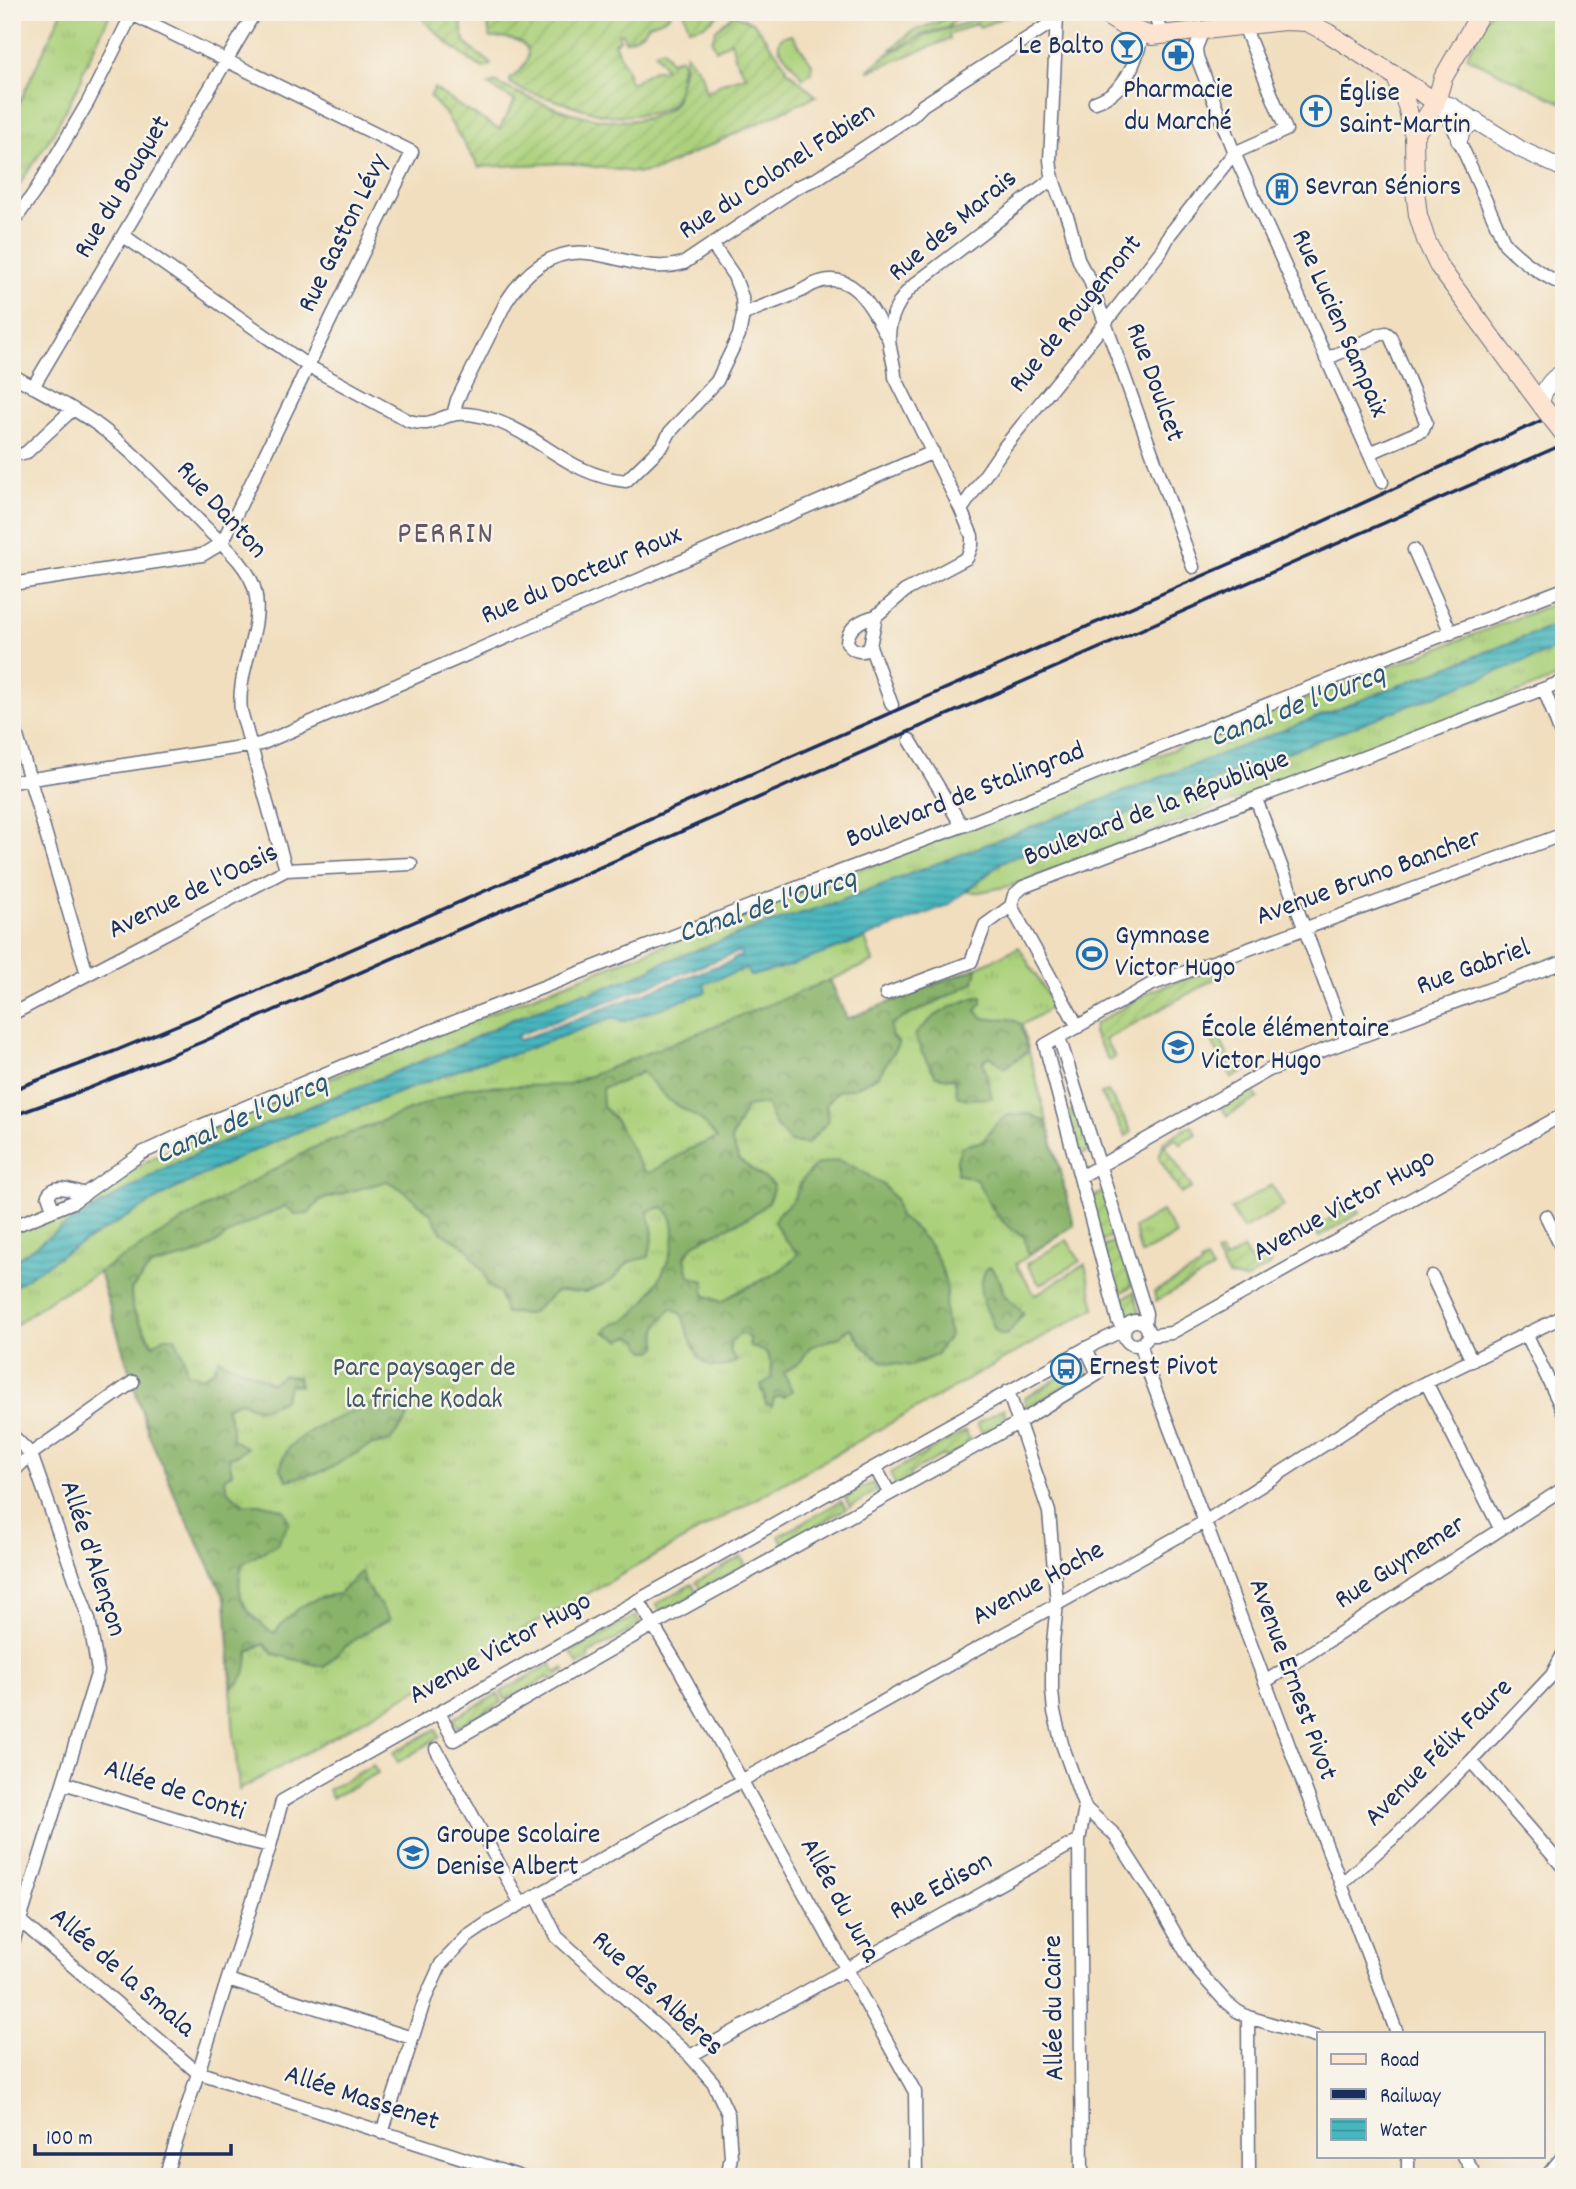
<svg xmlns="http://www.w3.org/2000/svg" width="1576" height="2189" font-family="Dekko,sans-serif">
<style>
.grass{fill:url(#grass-tufts);stroke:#64806c;stroke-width:2}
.forest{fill:url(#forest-crowns);stroke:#527164;stroke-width:2;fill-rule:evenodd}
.garden{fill:url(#garden-furrows);stroke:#64806c;stroke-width:2}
.pitch{fill:#acd17b;stroke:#64806c;stroke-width:2}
.water{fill:url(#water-rules);stroke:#31728e;stroke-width:2;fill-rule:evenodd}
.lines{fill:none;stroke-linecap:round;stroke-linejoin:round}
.minor-casing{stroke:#666c80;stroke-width:15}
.tertiary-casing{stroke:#666c80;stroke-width:18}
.secondary-casing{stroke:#666c80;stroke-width:20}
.minor{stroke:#fff;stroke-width:12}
.tertiary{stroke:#fff;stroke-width:16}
.secondary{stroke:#fde4d0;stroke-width:18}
.rail{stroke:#1b2f5e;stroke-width:3.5}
.secondary-bridge-casing{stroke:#666c80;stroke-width:20;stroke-linecap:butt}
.secondary-bridge{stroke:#fde4d0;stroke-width:18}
.labels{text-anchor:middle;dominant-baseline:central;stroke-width:5;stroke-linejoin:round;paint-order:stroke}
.poi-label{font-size:28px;fill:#1b2f5e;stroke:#f7f3e8;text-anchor:start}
.street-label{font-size:28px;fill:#1b2f5e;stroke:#f7f3e8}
.park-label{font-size:28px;fill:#3f5865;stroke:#f7f3e8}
.water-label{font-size:30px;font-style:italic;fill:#28587a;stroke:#f7f3e8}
.quarter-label{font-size:32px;letter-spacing:2px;fill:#645866;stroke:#f7f3e8}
</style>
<defs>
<pattern id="grass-tufts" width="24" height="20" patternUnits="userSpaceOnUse" patternTransform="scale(1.75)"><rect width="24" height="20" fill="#acd17b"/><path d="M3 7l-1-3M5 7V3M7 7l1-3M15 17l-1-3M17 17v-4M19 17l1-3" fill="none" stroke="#93b46d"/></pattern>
<pattern id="forest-crowns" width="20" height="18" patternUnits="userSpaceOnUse" patternTransform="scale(1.75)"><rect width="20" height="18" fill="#89b36b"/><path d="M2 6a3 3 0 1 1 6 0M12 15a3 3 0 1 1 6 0" fill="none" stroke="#6f925b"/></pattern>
<pattern id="garden-furrows" width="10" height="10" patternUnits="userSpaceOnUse" patternTransform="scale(1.75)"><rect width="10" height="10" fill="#acd17b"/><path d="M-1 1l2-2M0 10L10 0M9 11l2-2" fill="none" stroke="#93b46d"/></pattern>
<pattern id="water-rules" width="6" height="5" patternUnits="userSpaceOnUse" patternTransform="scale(1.75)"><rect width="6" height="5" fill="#47b6bd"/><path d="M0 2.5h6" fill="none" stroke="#3a949d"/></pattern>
</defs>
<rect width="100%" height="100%" fill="#f7f3e8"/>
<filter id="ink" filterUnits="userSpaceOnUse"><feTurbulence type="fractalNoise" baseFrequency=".0143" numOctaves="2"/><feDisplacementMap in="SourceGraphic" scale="14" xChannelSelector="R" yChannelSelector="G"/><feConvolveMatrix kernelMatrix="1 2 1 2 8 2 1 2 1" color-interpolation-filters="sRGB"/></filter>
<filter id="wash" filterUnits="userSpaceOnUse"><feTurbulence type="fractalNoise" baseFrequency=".00686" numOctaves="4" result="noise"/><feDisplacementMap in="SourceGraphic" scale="28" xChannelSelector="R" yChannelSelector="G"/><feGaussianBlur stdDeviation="1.57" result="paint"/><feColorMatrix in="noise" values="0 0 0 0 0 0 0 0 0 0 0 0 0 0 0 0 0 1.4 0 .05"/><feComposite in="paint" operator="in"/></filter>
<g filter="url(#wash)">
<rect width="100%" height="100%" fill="#f1debe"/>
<path class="grass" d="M62,12H111L82,73V79L52,135L12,196V118Z
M1172,12H1223L1221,19L1177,24Z
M1490,12H1564V104L1466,57Z
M787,35H792L812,64L811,73L803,78L779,48C778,41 780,37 787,35Z
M1564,600V622L837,902L761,926L654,966L652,970L587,994L584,992L511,1020L449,1050L220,1143L161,1170L61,1228L12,1263V1232L93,1195L149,1160L253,1110L503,1008L793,895Z
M1564,646V675L1010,886L979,892H967L1002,862Z
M865,938L873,962L830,980L847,1019L976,968L1019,947L1054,1006L1022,1025L1074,1225L1016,1264L1035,1295L1085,1264L1095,1308L239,1790L233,1724L227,1603L149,1435L99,1272L48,1301L12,1328V1288L60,1256L171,1191L244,1155L316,1124L479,1062L517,1053L611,1018H617L622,1022L705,991L703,984L747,968L751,976L792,965Z
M1162,1211L1176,1235L1141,1254L1134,1228Z"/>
<path class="forest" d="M977,968L974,982L958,991L891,1024V1036L899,1043L879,1075L857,1087L838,1091L826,1104L828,1122L807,1144L790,1142L775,1125L766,1104L746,1107L731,1140L739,1160L774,1185L769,1202L751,1216L695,1243L685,1257L689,1276L704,1281V1295L722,1302C746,1283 780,1279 798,1253L786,1241L774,1222L777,1215L793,1200L802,1180L817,1164L839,1160L860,1170L883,1185L895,1199L899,1217C926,1233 943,1260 947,1292C947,1298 945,1303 945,1309C944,1317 948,1327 950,1335L936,1355L911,1366L883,1362L864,1347L851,1328L840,1337L810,1347L801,1361L784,1373L792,1391L784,1397L778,1396L774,1399L772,1406L766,1404L764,1393L761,1390V1385L772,1378L771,1363L766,1352L749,1346L750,1339L742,1333L730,1342V1351L737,1361C706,1378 696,1357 687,1330C685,1325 684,1318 681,1314C678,1311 675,1310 672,1308C660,1321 653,1328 658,1347L653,1351H646L641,1346L639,1340L630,1336L621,1340L604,1332C610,1323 619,1324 628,1318C650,1303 682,1248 672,1220C671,1216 666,1210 663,1207L648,1211L653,1233L649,1257L629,1262L610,1282L585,1292L557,1291L530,1314L505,1313L500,1294L488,1285L484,1273L466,1247L442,1233L430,1213L401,1189L387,1181L320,1200L308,1214L295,1215L285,1206L239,1227L201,1253L151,1266L131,1290L132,1308L153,1345L165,1337H174L183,1354L187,1373L202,1377L213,1371L219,1358C236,1368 254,1373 271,1383L283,1375L298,1377L300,1386L290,1384L284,1399C263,1410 262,1412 239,1401L226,1407L232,1427V1439L247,1448L237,1455L229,1457L232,1473L224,1479L228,1491L244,1504H264L284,1510L289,1522L277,1544L242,1564C234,1597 245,1615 274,1633C293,1610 309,1597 339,1594L361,1571L366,1585L390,1619C363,1632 345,1645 324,1667L274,1654L264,1644L248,1652C247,1669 247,1678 232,1688L226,1599L179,1504L149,1435L99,1272L192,1215L313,1148L468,1087L567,1085L830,980L847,1019ZM642,1072L669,1100L701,1120L717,1138L690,1149L649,1173L642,1169L617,1122L603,1106L602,1088L621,1082Z
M976,997H982V1003L976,1011C989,1025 995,1016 1010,1019C1014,1020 1018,1023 1021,1024L1028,1051L1004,1068L990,1056L983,1061L992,1098L967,1099L957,1096L955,1079L936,1076L922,1053L915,1035C933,1013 950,1007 976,997Z
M1029,1114L1047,1122L1074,1225L1028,1255L1024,1236C999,1226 988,1202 976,1179L957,1174V1159L962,1146L983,1141L995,1125L1008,1115Z
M991,1267L1001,1283L1004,1295L1024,1313L1007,1335H999C992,1328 993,1323 989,1315C979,1295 978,1290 986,1268Z
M389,1395L398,1399L400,1410L408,1418L390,1441L369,1446L325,1471L287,1480L280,1469C282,1464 283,1458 285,1454C300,1425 362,1412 389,1395Z"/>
<path class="garden" d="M416,12H462C461,31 460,43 478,54C484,57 487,59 491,65L484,68C462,58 433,30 416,12Z
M486,12H671L670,16L648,25L645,30L635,37L625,41L622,33L618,34L620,40L614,43L629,75L627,76L631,83L656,69L658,71L665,68L655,52L663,49L670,61L681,58L682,63C680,74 680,91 674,101C664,117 618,117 600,114L522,90L510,83V79C544,54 526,34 490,38Z
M684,12H721C711,21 702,29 689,28Z
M963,12L947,28L921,35L900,47L890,50L911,32Z
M981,12H1009L1010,15L980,27L977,23L949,35L950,39L869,71V70L887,54L915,42L923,36L966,23Z
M734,14L754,23L787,67L786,69L816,96L657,170L641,173L566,163L479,167L444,112L430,97L434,88L458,105L499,129L515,101L488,85L494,82C539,103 601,131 651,117C662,113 672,110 677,99L686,54L701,73L706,93L722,83L746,76L736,60L731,41L716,50L712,40L716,30Z
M1227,964L1229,971L1105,1040L1115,1057L1109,1061L1093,1033L1095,1024L1151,991Z
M1217,1033L1231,1062L1238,1065L1252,1058L1255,1064L1251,1065L1252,1067L1232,1078L1209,1037Z
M1252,1090L1258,1098L1227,1116L1222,1108Z
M1108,1091L1132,1132L1126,1136L1101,1094Z
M1077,1108L1090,1150L1079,1156L1067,1113Z
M1192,1125L1196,1134L1182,1142V1144L1176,1138L1165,1145L1192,1188L1181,1194L1159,1158L1164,1141Z
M1103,1191L1116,1233L1101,1242L1090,1199Z
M1353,1205L1360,1212L1319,1237L1314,1228Z
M1118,1239L1132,1286L1116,1296L1103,1247Z
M1243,1249L1252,1263L1265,1256L1271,1265L1245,1280L1228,1276L1216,1254L1220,1252L1225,1260Z
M1206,1260L1212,1270L1156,1301L1154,1292L1201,1266L1200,1263Z
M1134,1292L1140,1314L1123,1320L1117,1302Z
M1083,1364L1088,1372L1035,1403L1037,1407L1028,1412L1024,1398Z
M1004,1408L1007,1423L992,1431L990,1429L982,1433L977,1424Z
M965,1431L970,1440L965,1443L967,1446L945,1458L943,1455L909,1474L911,1478L896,1486L890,1473Z
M872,1483L877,1491L850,1507L845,1498Z
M841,1501L846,1509L795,1538L797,1542L786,1548L779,1536Z
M741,1557L748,1570L737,1575L735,1571L701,1590L696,1582Z
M692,1584L697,1593L672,1607L671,1605L660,1611L656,1604Z
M636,1616L641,1625L588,1654L589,1659L578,1665L571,1652Z
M551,1664L556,1673L564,1668L565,1671L551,1680L548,1677L506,1700L501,1692Z
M498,1694L502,1702L457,1727L453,1719Z
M436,1729L440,1737L398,1762L393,1753Z
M373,1765L378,1773L332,1798L328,1790Z"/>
<path class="pitch" d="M1272,1185L1284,1206L1243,1229L1231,1209Z
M1067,1240L1080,1261L1040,1285L1027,1264Z"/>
<path class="water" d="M1564,622V646L1002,862L950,904L865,938L792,965L750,976L746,968L704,984L706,992L621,1022L617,1018H611L517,1053L479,1062L316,1124L244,1155L171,1191L60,1256L12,1288V1263L61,1228L161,1170L220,1143L449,1050L511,1020L584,992L588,994L652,970L654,966L761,926L837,902ZM738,952L741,953V956L733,959V961L714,967L520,1040L517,1039L518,1035Z"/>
</g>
<g filter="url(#ink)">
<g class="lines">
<g class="minor-casing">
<path id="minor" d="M1153,12L1159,27L1168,34
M1057,16L1050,160C1052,189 1066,206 1072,233C1077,253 1076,260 1089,278L1193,567
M1203,30L1196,48L1197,57L1234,153L1382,482
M1095,102C1126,92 1136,62 1143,33
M1436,102L1450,120L1505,244C1521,260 1543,276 1564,285
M12,224L36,190L88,102L133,12
M124,236L308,366L409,421C431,426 431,421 451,415C464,412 482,416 494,420C543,437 570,476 626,481L663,445L670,432L717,381L739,335L743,315L742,297L734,276L712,244
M743,315C761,305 781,301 799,292C804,290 809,286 814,284C855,266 873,312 889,340
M1326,359L1381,334L1386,333L1390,336L1426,422L1423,430L1370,453
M12,375C40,391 69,405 95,423C135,452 169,490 203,525C221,543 249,565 255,591C264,629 236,669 241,711L286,870
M33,387L255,12
M453,415L457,400L506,302C524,273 551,249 588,253C622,257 650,273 684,263L797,187L818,178L912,116L923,105L1056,20
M23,454L27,452L73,409
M961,510L1005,446L1105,323L1161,251L1170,234L1234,153L1286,130L1244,26
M1414,550L1451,633
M12,584L202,555L222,543L412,152L132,14
M876,616L905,591L967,558L972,545V536L961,510L895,377C895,364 889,350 889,338C889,317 900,297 915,284L1052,179
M876,616L870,646L867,650C859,653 851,650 847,642C848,627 862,619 876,616Z
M870,646L892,705
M1544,689L1564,742
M12,719L87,974
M910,740L962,826
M12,782L261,744L933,452
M1256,799L1347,1042
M886,994L971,962L985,925L1011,906
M12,1014L286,870L411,864
M1078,1027L1011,906L1014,895L1023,887L1564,681
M1059,1037L1045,1045L1118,1321L1125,1329
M1080,1177L1269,1070L1564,962
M53,1209L48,1195C55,1182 73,1191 85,1194
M1546,1216L1564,1253
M12,1227L73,1202L142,1153L198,1127L372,1054L804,885L962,826L1399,652L1564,589
M1432,1276L1472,1361
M1124 1333a12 12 0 1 1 24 0a12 12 0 1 1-24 0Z
M1145,1324L1146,1313L1059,1037L1150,985L1564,834
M1148,1333L1155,1335L1171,1333L1564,1114
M1526,1333L1564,1413
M1141,1344L1147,1368L1397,2033
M1426,1382L1500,1528
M1008,1391L1049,1512L1057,1603L1052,1653V1690L1054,1712L1062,1744L1085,1808L1114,1834L1153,1895L1187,1954L1199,1972L1226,2002L1237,2011L1248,2017L1319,2038
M12,1435L31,1454L89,1619L98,1671L12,1946
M875,1467L890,1494
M12,1473L31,1454L133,1382
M638,1600L675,1661L915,2092L916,2177
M1265,1682L1564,1488
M439,1713L454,1740L653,1625L1018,1423L1098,1374L1086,1348
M436,1749L521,1904
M1471,1761L1564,1868
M64,1783L244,1840L270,1846
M1079,1840L1082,2177
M1341,1884L1394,1837L1471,1761L1552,1675L1564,1652
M537,1897L557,1937L690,2056L713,2082L728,2114L731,2157L727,2177
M12,1914L197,2072L521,2177
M228,1980L412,2038
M1248,2017L1249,2177
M690,2056L1079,1840L1085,1808
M382,2133L425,1999L441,1964L467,1937L489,1922L1206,1521L1406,1392L1564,1316
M1464,2156L1476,2177
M165,2177L270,1846L282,1801L1086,1348L1117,1333H1124
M1408,2177V2156
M1546,2177L1564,2155"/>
</g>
<g class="tertiary-casing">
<path id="tertiary" d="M1436,102L1450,105L1522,150L1564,169
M1459,140L1462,131L1476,120
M1541,404C1544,389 1549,379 1564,372"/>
</g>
<g class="secondary-casing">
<path id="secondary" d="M1101,12L1125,27L1152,36L1284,21L1307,22L1328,33L1436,102
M1481,12L1443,78L1436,102L1414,136L1415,190L1418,215L1426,240L1438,265L1543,407
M1395,75L1407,106L1414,136"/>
</g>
<use href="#minor" class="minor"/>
<use href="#tertiary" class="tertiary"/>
<use href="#secondary" class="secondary"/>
<path class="rail" d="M12,1090L115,1051L218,1008L1257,552L1564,410
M12,1116L87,1089L202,1042L1564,444"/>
<g class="secondary-bridge-casing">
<path id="secondary-bridge" d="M1543,407L1564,434"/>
</g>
<use href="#secondary-bridge" class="secondary-bridge"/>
</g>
</g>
<defs>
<g id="bar-ring" transform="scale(1.575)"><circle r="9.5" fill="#f7f3e8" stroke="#1f6fb2" stroke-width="1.5"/><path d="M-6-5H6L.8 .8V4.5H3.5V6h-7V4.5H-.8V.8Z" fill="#1f6fb2"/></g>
<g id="pharmacy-ring" transform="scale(1.575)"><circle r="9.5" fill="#f7f3e8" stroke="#1f6fb2" stroke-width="1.5"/><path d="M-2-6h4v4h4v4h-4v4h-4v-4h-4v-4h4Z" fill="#1f6fb2"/></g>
<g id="church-ring" transform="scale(1.575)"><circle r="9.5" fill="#f7f3e8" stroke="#1f6fb2" stroke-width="1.5"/><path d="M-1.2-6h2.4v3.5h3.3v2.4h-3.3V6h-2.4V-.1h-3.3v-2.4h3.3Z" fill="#1f6fb2"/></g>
<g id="building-ring" transform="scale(1.575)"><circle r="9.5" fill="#f7f3e8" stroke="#1f6fb2" stroke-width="1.5"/><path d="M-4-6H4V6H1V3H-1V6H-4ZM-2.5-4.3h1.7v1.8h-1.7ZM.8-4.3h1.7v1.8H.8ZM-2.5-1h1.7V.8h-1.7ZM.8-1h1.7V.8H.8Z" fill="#1f6fb2"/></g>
<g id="stadium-ring" transform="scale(1.575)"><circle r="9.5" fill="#f7f3e8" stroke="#1f6fb2" stroke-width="1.5"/><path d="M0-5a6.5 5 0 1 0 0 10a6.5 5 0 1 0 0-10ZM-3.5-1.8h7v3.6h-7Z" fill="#1f6fb2"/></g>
<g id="school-ring" transform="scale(1.575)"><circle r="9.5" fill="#f7f3e8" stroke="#1f6fb2" stroke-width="1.5"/><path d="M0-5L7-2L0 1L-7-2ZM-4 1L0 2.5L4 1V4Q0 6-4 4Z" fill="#1f6fb2"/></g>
<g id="bus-ring" transform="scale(1.575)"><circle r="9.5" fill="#f7f3e8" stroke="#1f6fb2" stroke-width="1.5"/><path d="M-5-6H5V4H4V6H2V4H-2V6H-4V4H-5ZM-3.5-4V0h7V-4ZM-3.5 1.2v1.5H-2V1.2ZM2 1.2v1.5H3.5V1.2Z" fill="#1f6fb2"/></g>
</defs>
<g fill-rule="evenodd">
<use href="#bar-ring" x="1127" y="48"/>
<use href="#pharmacy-ring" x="1178" y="55"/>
<use href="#church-ring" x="1316" y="111"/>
<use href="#building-ring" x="1282" y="189"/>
<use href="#stadium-ring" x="1092" y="954"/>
<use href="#school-ring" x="1178" y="1047"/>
<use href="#bus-ring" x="1066" y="1369"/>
<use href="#school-ring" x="413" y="1853"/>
</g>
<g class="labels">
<g class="poi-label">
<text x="1104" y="48" text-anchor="end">Le Balto</text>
<text x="1178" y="92" text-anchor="middle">Pharmacie<tspan x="1178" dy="32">du Marché</tspan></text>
<text x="1339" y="95">Église<tspan x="1339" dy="32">Saint-Martin</tspan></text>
<text x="1305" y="189">Sevran Séniors</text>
<text x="1115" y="938">Gymnase<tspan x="1115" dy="32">Victor Hugo</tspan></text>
<text x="1201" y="1031">École élémentaire<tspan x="1201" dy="32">Victor Hugo</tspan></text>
<text x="1089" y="1369">Ernest Pivot</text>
<text x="436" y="1837">Groupe Scolaire<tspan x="436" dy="32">Denise Albert</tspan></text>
</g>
<g class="street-label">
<text transform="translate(778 173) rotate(-33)">Rue du Colonel Fabien</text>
<text transform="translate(124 188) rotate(-59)">Rue du Bouquet</text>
<text transform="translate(954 227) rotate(-40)">Rue des Marais</text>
<text transform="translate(345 234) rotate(-64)">Rue Gaston Lévy</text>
<text transform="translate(1077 315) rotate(-51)">Rue de Rougemont</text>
<text transform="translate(1338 324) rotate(66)">Rue Lucien Sampaix</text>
<text transform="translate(1153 383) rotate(70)">Rue Doulcet</text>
<text transform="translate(220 511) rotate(48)">Rue Danton</text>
<text transform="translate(582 577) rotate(-23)">Rue du Docteur Roux</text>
<text transform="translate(966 797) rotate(-21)">Boulevard de Stalingrad</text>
<text transform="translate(1157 810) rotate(-21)">Boulevard de la République</text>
<text transform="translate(1369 879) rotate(-20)">Avenue Bruno Bancher</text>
<text transform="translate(194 893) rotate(-26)">Avenue de l'Oasis</text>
<text transform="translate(1474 969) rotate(-20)">Rue Gabriel</text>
<text transform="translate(1345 1207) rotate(-29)">Avenue Victor Hugo</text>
<text transform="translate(91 1559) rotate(72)">Allée d'Alençon</text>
<text transform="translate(1401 1564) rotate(-33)">Rue Guynemer</text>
<text transform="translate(1039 1585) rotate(-29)">Avenue Hoche</text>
<text transform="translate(501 1650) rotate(-29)">Avenue Victor Hugo</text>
<text transform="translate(1291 1680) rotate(70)">Avenue Ernest Pivot</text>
<text transform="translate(1440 1754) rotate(-45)">Avenue Félix Faure</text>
<text transform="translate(174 1792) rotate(18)">Allée de Conti</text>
<text transform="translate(942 1888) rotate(-29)">Rue Edison</text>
<text transform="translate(838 1901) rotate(61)">Allée du Jura</text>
<text transform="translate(121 1974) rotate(41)">Allée de la Smala</text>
<text transform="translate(656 1995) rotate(43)">Rue des Albères</text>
<text transform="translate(1056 2008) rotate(-91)">Allée du Caire</text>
<text transform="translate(361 2100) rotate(18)">Allée Massenet</text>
</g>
<g class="park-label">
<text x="424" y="1370">Parc paysager de<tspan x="424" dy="32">la friche Kodak</tspan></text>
</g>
<g class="water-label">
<text transform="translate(1298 708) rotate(-21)">Canal de l'Ourcq</text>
<text transform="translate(768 908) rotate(-18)">Canal de l'Ourcq</text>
<text transform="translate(242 1121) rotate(-24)">Canal de l'Ourcq</text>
</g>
<g class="quarter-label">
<text x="446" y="536">PERRIN</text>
</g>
</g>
<rect width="1576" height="2189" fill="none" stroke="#f7f3e8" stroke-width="42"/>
<rect x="1317" y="2032" width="228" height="126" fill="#f7f3e8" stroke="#9fa5b1" stroke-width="2"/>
<rect x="1331" y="2054" width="35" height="10" fill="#fde4d0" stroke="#9fa5b1" stroke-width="2"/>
<text x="1380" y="2066" font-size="21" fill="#1b2f5e">Road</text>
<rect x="1331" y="2089" width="35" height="10" fill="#1b2f5e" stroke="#9fa5b1" stroke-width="2"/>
<text x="1380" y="2102" font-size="21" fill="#1b2f5e">Railway</text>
<rect x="1331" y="2119" width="35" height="21" fill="url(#water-rules)" stroke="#9fa5b1" stroke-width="2"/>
<text x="1380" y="2136" font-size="21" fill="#1b2f5e">Water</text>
<path d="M35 2144v10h196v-10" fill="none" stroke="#1b2f5e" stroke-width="3.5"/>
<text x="46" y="2144" font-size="21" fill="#1b2f5e" stroke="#f7f3e8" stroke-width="5" paint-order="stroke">100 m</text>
</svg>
